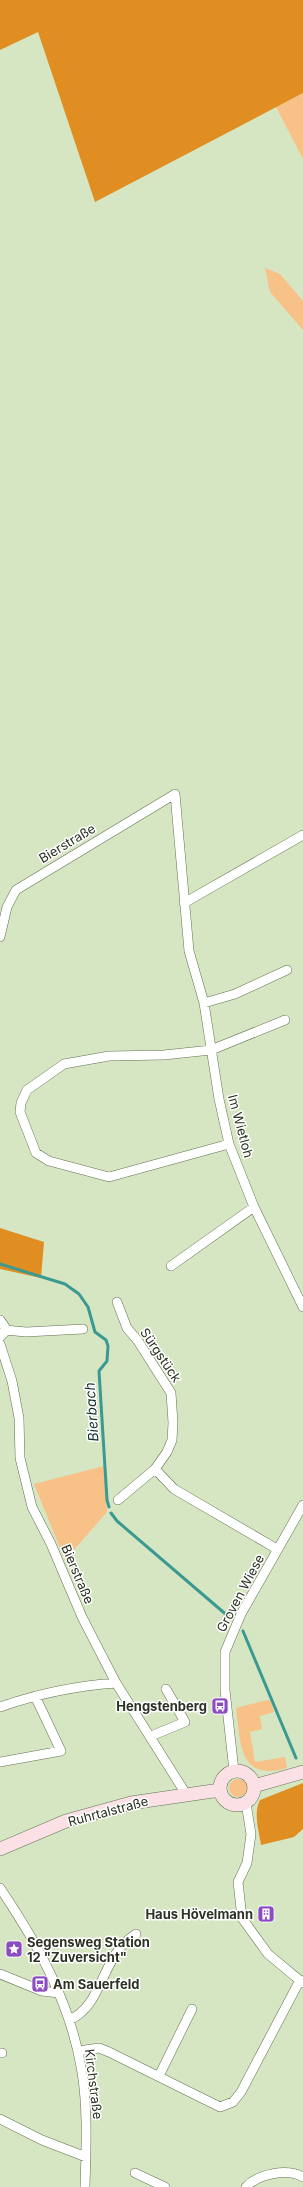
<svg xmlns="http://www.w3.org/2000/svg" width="303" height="2187" font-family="Inter,sans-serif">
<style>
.green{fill:#f8c188}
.forest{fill:#e08e22}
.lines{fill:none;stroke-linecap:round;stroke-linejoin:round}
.stream{stroke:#3a9990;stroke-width:3}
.street-casing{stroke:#637050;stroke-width:10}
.secondary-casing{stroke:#637050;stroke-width:14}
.street{stroke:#fff;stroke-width:9}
.secondary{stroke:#fbe1e6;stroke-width:13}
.labels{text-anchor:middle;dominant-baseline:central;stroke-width:3;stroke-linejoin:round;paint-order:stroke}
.street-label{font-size:13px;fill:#2b3123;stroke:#fff}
.poi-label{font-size:13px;font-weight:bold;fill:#2b3123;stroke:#fff;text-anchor:end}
.water-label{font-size:14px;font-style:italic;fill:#12302d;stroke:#fff}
</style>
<rect width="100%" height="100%" fill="#d6e6c2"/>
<path class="green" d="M303,93V159L276,107Z
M265,268L280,274L303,301V330L270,292Z
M104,1466L107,1512L65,1560L34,1484Z
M267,1700H270L274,1712L260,1716L262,1729L250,1732L255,1762L285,1757L287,1768C238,1782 241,1743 236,1708Z
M229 1788a9 9 0 1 1 18 0a9 9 0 1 1-18 0Z"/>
<path class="forest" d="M0,0H303V93L95,202L38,32L0,50Z
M0,1228L44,1242L41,1278L0,1269Z
M303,1783V1829L294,1837L261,1845C259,1831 253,1813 260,1800Z"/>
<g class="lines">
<path class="stream" d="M0,1264L65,1284L79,1294L88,1307L95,1332L106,1340L108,1346L107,1361L99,1371L107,1500L109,1507
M111,1513L117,1521L229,1617
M243,1631L296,1758"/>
<g class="street-casing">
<path id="street" d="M184,903L303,835
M0,937L7,907L16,890L175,794L189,951L204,1003L219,1099L229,1144L254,1207L303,1307
M204,1003L235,994L287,970
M229,1144L109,1177L49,1161L36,1153L20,1112L21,1103L27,1090L64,1064L109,1056L164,1055L211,1050L285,1020
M171,1266L254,1207
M117,1302L127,1328L138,1341L171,1393L173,1423L172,1440L167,1452L155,1469L118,1500
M0,1320L5,1327L4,1333L0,1337
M5,1330L26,1332L83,1329
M0,1344L12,1381L19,1418L20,1458L32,1507L51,1544L82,1617L116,1683L186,1794
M155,1469L174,1489L277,1549
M0,1707C40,1693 74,1686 116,1683
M151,1736L185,1722L166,1689
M0,1762L61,1751L35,1696
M234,1771L225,1690V1652L241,1614L303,1505
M246,1803L251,1834L247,1863L238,1882L242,1918L268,1954L303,1983
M0,1888C38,1944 71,2004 82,2072C88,2110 86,2149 85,2187
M0,1974L42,1991L59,1993
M69,2020C98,2008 101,1971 120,1948C124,1943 130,1938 136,1934
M78,2051L99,2048L109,2052L220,2107L233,2102L241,2092L300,1980
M0,2053H2
M159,2076L192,2009
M0,2119L42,2140L86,2157
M135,2173L165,2187
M246,2187C258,2174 287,2168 303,2177"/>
</g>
<g class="secondary-casing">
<path id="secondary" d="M220 1788a17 17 0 1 1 34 0a17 17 0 1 1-34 0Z
M254,1786L303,1772
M0,1849L66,1821L131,1803L220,1790"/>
</g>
<use href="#street" class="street"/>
<use href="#secondary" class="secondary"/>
</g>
<defs>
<g id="bus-square" transform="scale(0.9)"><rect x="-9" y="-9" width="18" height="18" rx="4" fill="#8c4cc1" stroke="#fff"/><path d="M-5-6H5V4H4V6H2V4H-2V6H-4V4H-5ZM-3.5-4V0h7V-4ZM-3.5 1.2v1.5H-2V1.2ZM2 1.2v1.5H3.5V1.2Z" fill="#fff"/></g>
<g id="building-square" transform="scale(0.9)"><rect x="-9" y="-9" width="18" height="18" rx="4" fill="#8c4cc1" stroke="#fff"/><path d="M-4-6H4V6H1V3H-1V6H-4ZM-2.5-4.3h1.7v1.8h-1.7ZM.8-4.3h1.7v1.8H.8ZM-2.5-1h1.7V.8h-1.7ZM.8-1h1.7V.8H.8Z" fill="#fff"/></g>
<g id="sight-square" transform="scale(0.9)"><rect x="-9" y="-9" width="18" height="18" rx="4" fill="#8c4cc1" stroke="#fff"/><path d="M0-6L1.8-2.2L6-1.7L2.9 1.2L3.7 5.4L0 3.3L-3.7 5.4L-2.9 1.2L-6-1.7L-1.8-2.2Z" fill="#fff"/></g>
</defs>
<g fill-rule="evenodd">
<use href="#bus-square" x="220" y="1706"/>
<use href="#building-square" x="266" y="1914"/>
<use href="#sight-square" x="14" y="1949"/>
<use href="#bus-square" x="40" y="1984"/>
</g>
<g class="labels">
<g class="street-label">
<text transform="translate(67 843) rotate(-31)">Bierstraße</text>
<text transform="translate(241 1126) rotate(75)">Im Wietloh</text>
<text transform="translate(161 1355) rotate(56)">Sürgstück</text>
<text transform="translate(78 1574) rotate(67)">Bierstraße</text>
<text transform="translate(240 1593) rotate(-62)">Groven Wiese</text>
<text transform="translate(108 1811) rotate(-15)">Ruhrtalstraße</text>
<text transform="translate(94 2084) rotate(83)">Kirchstraße</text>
</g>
<g class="poi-label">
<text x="207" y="1706">Hengstenberg</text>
<text x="253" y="1914">Haus Hövelmann</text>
<text x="27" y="1942" text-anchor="start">Segensweg Station<tspan x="27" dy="15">12 "Zuversicht"</tspan></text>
<text x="53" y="1984" text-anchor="start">Am Sauerfeld</text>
</g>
<g class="water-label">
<text transform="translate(91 1412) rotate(-94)">Bierbach</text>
</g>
</g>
</svg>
